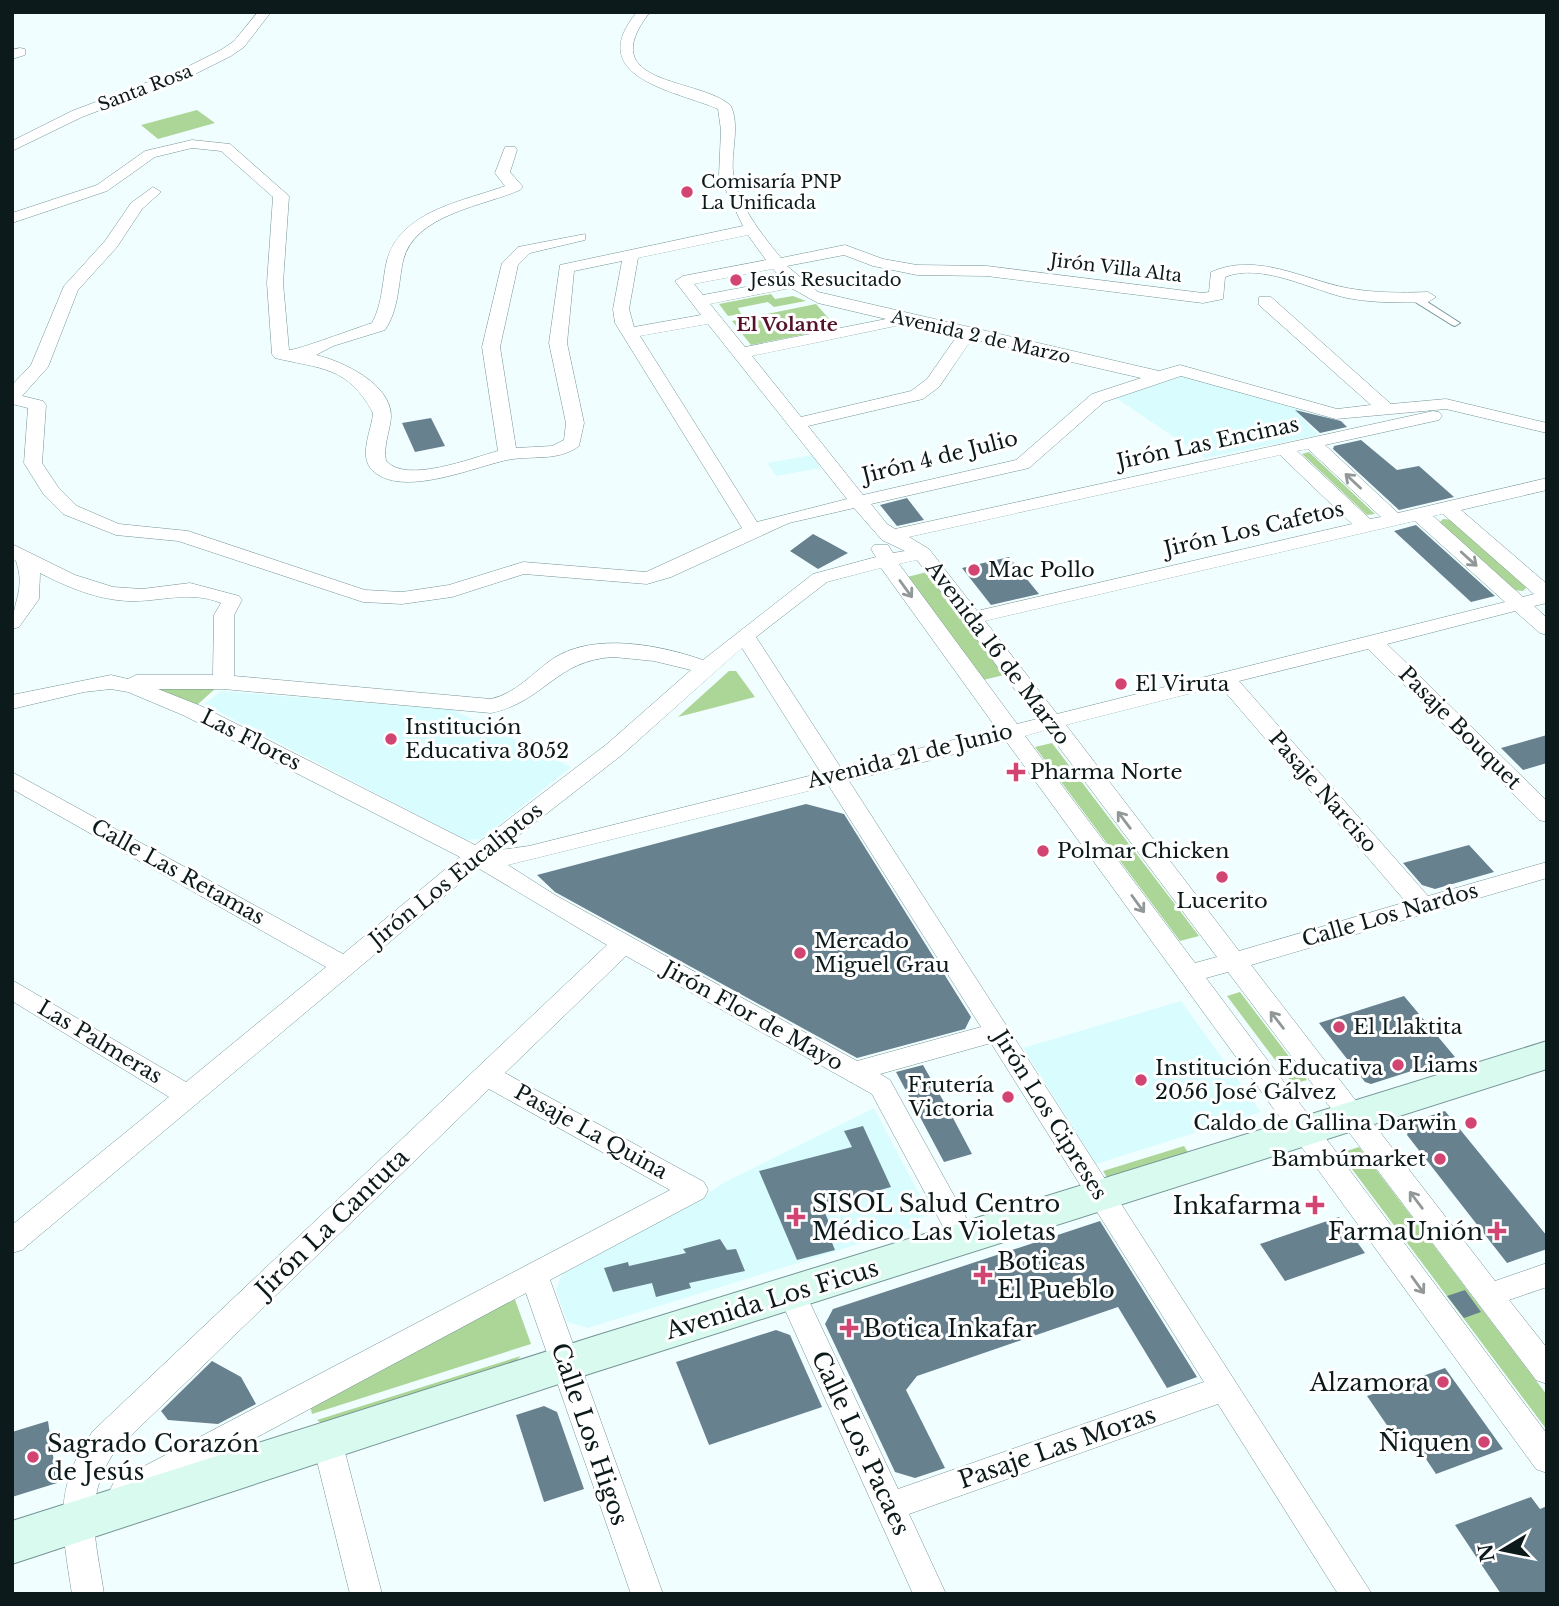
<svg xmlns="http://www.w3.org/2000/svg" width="1559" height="1606" font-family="'Libre Baskerville',serif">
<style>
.built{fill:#d9fcfe}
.green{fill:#acd697}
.building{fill:#68818f}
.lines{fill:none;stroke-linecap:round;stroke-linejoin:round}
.lane-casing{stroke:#749496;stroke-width:2}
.street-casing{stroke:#749496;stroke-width:1}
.secondary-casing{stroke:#749496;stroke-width:2}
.lane{fill:#fff;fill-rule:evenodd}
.street{fill:#fff;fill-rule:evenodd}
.secondary{fill:#d9faee;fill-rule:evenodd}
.oneway{stroke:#929898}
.poi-dot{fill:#d24572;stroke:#fff;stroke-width:2.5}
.labels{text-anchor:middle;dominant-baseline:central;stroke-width:6;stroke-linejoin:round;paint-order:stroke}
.far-street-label{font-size:18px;fill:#0d1a1b;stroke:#fff}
.far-poi-label{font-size:18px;fill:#0d1a1b;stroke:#fff;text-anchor:start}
.far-neighbourhood-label{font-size:19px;font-weight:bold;fill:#551229;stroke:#fff}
.street-label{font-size:21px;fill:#0d1a1b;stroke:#fff}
.poi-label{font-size:21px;fill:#0d1a1b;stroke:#fff;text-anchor:start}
.near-poi-label{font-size:24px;fill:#0d1a1b;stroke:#fff;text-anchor:start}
.near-street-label{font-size:24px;fill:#0d1a1b;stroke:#fff}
</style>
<rect width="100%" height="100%" fill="#f1feff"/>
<path class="built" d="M1190,374L1305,410L1300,416L1319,435L1205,458L1116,398Z
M812,455L821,468L776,476L767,463Z
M221,691L453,710L571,767L481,839L466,840L204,704Z
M1181,1001L1261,1112L1096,1164L1023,1048Z
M874,1108L927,1209L920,1225L588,1328L567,1322L556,1290L562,1274L697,1201L723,1183Z"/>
<path class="green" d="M197,110L215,123L158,139L141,125Z
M771,294L775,299L793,296L806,301L774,307L768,302L738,308L741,314L728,316L719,304Z
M816,304L837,328L751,345L732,321Z
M1309,452L1375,514L1367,515L1302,454Z
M1443,519L1453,520L1527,587L1523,591L1514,590L1439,523Z
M927,572L1004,675L983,680L907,577Z
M729,671H736L755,697L678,717Z
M217,687L197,705L153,689Z
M1052,743L1199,936L1180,941L1035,747Z
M1240,992L1307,1080L1293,1084L1227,996Z
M1184,1146L1189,1154L1108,1179L1103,1171Z
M1359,1147L1547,1395V1430L1340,1153Z
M513,1294L531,1344L312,1414L310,1405Z
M521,1356L509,1368L325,1426L317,1420Z"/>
<path class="building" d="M1295,410L1341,421L1347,427L1320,433Z
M431,418L445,446L415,452L402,423Z
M1361,440L1397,470L1419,466L1454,497L1399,510L1333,449L1334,446Z
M907,498L924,520L897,526L880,505Z
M1416,525L1495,596L1471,602L1394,531Z
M813,534L828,542L848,553L818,569L790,551Z
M1009,557L1039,594L991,605L962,568Z
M1547,735V763L1523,770L1501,748Z
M806,804L844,814L971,1017L965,1029L857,1058L555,892L537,875Z
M1469,845L1494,872L1435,889L1422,885L1403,863Z
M1404,996L1455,1057L1371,1084L1365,1082L1319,1023Z
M923,1065L953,1118L972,1154L944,1162L896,1072Z
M1445,1111L1547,1236V1249L1507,1263L1407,1135L1411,1122Z
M863,1126L891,1187L822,1206L831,1227L826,1228L835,1250L797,1260L759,1171L852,1147L844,1131Z
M1339,1217L1365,1253L1285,1281L1260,1244Z
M1100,1221L1197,1377L1167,1388L1118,1307L917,1376L906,1390L945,1468L915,1478L895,1472L825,1324L833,1309Z
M720,1239L727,1250L736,1249L745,1271L689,1283L691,1288L656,1297L652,1283L613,1292L604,1268L628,1262L629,1266L686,1253L683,1249Z
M1465,1290L1481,1312L1464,1318L1447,1296Z
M776,1330L790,1335L822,1407L709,1445L676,1362Z
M212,1361L241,1377L256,1404L218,1424L168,1420L161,1411Z
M1445,1368L1503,1449L1436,1474L1408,1432L1395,1437L1367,1396Z
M544,1406L557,1412L584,1489L544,1502L516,1415Z
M48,1421L57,1483L12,1497V1432Z
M1531,1497L1540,1509L1547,1506V1594H1501L1455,1525Z"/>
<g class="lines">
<g class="lane-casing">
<path id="lane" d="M1415,295L1418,296L1460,323L1455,326L1452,325L1412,300V296Z"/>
</g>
<g class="street-casing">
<path id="street" d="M258,12H271L244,47L231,56L195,74L82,117L12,151V141L72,111L185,68L221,50L234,41Z
M637,12H650C591,87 701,77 731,106C740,127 731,150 733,172C736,202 762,235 781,258L845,245L883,259L917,265L987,266L1203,293L1209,292L1211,272C1257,252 1302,279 1347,288C1374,293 1401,293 1428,292L1436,297L1428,302C1401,303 1373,303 1347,298C1311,290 1261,262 1225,277L1223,299L1203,303L987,276L917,275L873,266L844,255L787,266L818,292L1159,371L1180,365L1337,409L1371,405L1259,305V297H1271L1391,404L1446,399L1547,423V433L1446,409L1336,419L1181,376L1104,402L1029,468L871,504L887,524L895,529L1433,411L1439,412L1442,416L1439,420L1325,445L1398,513L1547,478V490L1461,510L1547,584V603L1534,606L1547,618V635L1540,633L1515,611L1387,644L1547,801V822L1539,820L1368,649L1239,681L1428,896L1547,862V878L1251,965L1495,1281L1547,1263V1287L1509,1300L1547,1348V1384L1536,1380L1228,972L1206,978L1547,1434V1473L1536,1469L1006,741L849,781L1372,1594H1338L1218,1404L909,1514L946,1594H913L777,1292L781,1284L791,1280L801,1284L898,1489L1204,1382L991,1043L880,1074L890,1080L978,1239L974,1247L964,1250L954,1247L872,1094L626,956L505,1073L704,1182L708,1190L704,1198L550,1280L663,1594H631L526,1293L136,1502L125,1506L114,1502L109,1492L114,1482L670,1190L489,1089L115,1451C82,1499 96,1540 104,1594H72C62,1528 52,1489 93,1431L607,945L478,868L22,1250L12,1253V1225L169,1097L12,1001V980L186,1082L326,967L12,789V772L343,954L460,857L185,716L128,692L111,689L84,692L12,709V695L111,675L128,679L136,675H213L214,615L221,603C189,590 161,602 129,601C98,600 67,587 40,573L39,599L19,627L12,629C12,602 26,590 16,561L12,558V544L75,575L113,587L142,589L190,583L239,596L242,600L234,615V676L491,699C517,693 533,672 554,658C595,632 660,645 703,660L813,574L876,557L871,549L874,545H888L893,553L905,551L882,540L854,508L789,523L671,577L647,584L524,574L452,597L402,604L363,602L178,541L116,535L63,514L44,495L24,463L28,408L12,404V385L31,365L64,286L105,241L131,203L153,187L161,192L142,209L117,247L78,290L48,367L22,396L43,401L46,405L42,463L58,487L77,506L119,524L188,531L365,590L402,592L449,585L523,562L646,572L742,528L615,323L613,309L622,261L574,271L567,343L584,423L579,446C558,462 532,455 507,460C474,467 401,499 372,470C358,455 372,430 373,413C348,366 321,369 275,358L272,354L267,283L273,197L221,151L192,148L155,157L107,191L12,223V213L97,185L145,151L192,140L230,144L289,196L283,283L289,350C295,351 359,327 372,323C383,303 382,281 387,260C401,210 465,201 505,186L495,173L505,147H515L517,150L510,172L523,187L520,190C484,206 414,214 403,261C398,285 399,309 385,330L333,346L316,355C342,361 392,384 391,417C390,432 383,445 386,461C407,484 471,458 498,451L482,347L502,263L518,247L585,234V240L530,253L518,265L500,347L516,448L552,446L564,440L566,423L549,343L560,265L743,226L719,176L721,130L718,109C677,91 582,78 637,12ZM748,235L766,260L683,276L675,281L701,315L634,327L629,309L638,258ZM773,269L783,280L703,295L694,284ZM791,288L818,303L886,319L745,347L710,304ZM708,324L847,499L757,522L640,336ZM905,324L957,336L927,379L911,391L801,417L752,356ZM972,339L1141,378L1092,394L1016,460L863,495L808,426L923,399L939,387ZM1308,449L1381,517L1370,519L1297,451ZM1280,455L1352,524L977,611L929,549L909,537ZM1443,514L1534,594L1523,597L1433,516ZM1415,521L1505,602L1057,714L985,621ZM917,560L1037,719L1017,724L899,564ZM881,568L997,729L841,768L756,637L827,582ZM742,648L821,773L529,846L500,850L623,754ZM614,657L654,661L691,670L607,744L475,845L201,706L158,689H223L491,713C546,701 555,660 614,657ZM1220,686L1406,902L1239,951L1066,725ZM1046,730L1217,957L1195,963L1025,736ZM829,786L981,1027L857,1061L555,895L508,865Z
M20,48L25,49V55L12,59V50Z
M327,1427L338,1431L342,1441L382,1594H350L312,1441L316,1431Z"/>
</g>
<g class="secondary-casing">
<path id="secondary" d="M1547,1041V1069L592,1373L12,1564V1521L592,1337Z"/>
</g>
<use href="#lane" class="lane"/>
<use href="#street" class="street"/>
<use href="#secondary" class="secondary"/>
</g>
<defs><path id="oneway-shaft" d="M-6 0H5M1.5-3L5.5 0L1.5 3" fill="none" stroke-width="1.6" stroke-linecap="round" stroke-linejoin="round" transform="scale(1.75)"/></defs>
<g class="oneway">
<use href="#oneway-shaft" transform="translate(1353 481) rotate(-137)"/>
<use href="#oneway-shaft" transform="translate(1469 559) rotate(42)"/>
<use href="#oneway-shaft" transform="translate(906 589) rotate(54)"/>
<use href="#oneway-shaft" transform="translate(1124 820) rotate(-127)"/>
<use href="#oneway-shaft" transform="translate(1138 904) rotate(54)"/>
<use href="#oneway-shaft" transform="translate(1277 1020) rotate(-128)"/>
<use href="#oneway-shaft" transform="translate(1416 1200) rotate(-127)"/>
<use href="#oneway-shaft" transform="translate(1418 1285) rotate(54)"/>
</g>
<g class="poi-dot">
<circle cx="687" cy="192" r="7"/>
<circle cx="736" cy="280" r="7"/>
<circle cx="974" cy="570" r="7"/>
<circle cx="1121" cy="684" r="7"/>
<circle cx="391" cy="739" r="7"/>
<path d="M1012.5 761.5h7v7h7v7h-7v7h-7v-7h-7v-7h7z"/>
<circle cx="1043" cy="851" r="7"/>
<circle cx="1222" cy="877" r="7"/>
<circle cx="800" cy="953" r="7"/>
<circle cx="1339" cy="1027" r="7"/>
<circle cx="1398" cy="1065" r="7"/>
<circle cx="1141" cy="1080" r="7"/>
<circle cx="1008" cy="1097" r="7"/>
<circle cx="1471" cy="1123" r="7"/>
<circle cx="1440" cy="1159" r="7"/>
<path d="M1311.5 1194.5h7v7h7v7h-7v7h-7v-7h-7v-7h7z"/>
<path d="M792.5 1206.5h7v7h7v7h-7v7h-7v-7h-7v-7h7z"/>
<path d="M1493.5 1220.5h7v7h7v7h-7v7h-7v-7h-7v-7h7z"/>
<path d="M979.5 1264.5h7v7h7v7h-7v7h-7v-7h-7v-7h7z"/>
<path d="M845.5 1317.5h7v7h7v7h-7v7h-7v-7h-7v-7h7z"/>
<circle cx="1443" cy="1382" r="7"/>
<circle cx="1484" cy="1442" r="7"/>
<circle cx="33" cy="1457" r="7"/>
</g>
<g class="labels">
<g class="far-street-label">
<text transform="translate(145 88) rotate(-21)">Santa Rosa</text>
<text transform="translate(1116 268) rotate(7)">Jirón Villa Alta</text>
<text transform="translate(981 337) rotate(13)">Avenida 2 de Marzo</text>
</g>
<g class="far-poi-label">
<text x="701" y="182">Comisaría PNP<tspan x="701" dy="21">La Unificada</tspan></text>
<text x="750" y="280">Jesús Resucitado</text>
</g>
<g class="far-neighbourhood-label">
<text x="787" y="324">El Volante</text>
</g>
<g class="street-label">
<text transform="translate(1208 443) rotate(-12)">Jirón Las Encinas</text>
<text transform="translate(940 457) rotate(-14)">Jirón 4 de Julio</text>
<text transform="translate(1254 529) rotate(-13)">Jirón Los Cafetos</text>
<text transform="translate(998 653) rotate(53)">Avenida 16 de Marzo</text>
<text transform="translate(1460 728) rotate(45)">Pasaje Bouquet</text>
<text transform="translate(251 740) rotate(27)">Las Flores</text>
<text transform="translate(910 756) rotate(-14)">Avenida 21 de Junio</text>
<text transform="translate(1323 792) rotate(49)">Pasaje Narciso</text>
<text transform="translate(178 872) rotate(29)">Calle Las Retamas</text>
<text transform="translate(456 875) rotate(-39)">Jirón Los Eucaliptos</text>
<text transform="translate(1390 915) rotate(-16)">Calle Los Nardos</text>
<text transform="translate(753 1016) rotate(29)">Jirón Flor de Mayo</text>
<text transform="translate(100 1042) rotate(31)">Las Palmeras</text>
<text transform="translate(1050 1115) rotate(58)">Jirón Los Cipreses</text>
<text transform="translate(591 1132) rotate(29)">Pasaje La Quina</text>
</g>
<g class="poi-label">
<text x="988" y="570">Mac Pollo</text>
<text x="1135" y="684">El Viruta</text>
<text x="405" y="727">Institución<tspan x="405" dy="24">Educativa 3052</tspan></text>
<text x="1030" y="772">Pharma Norte</text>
<text x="1057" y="851">Polmar Chicken</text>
<text x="1222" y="901" text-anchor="middle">Lucerito</text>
<text x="814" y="941">Mercado<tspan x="814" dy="24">Miguel Grau</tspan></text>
<text x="1353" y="1027">El Llaktita</text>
<text x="1412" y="1065">Liams</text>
<text x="1155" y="1068">Institución Educativa<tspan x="1155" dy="24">2056 José Gálvez</tspan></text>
<text x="994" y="1085" text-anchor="end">Frutería<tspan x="994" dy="24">Victoria</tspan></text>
<text x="1457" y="1123" text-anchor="end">Caldo de Gallina Darwin</text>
<text x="1426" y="1159" text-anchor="end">Bambúmarket</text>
</g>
<g class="near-poi-label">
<text x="812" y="1203">SISOL Salud Centro<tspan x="812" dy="28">Médico Las Violetas</tspan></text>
<text x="1301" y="1205" text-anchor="end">Inkafarma</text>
<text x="1483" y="1231" text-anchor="end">FarmaUnión</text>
<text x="997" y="1261">Boticas<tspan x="997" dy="28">El Pueblo</tspan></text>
<text x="863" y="1328">Botica Inkafar</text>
<text x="1429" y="1382" text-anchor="end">Alzamora</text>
<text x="1470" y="1442" text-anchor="end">Ñiquen</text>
<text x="47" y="1443">Sagrado Corazón<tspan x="47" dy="28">de Jesús</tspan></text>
</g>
<g class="near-street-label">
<text transform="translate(332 1223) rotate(-44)">Jirón La Cantuta</text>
<text transform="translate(772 1299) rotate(-17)">Avenida Los Ficus</text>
<text transform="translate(590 1434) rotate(71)">Calle Los Higos</text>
<text transform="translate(861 1443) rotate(65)">Calle Los Pacaes</text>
<text transform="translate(1057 1447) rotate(-19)">Pasaje Las Moras</text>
</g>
</g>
<rect width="1559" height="1606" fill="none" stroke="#0d1a1b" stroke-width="28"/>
<g transform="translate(1503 1550) rotate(260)" stroke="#ffffff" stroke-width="5" paint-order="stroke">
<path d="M0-5L12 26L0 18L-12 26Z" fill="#0d1a1b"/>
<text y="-10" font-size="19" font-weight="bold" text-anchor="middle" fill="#0d1a1b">N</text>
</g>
</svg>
